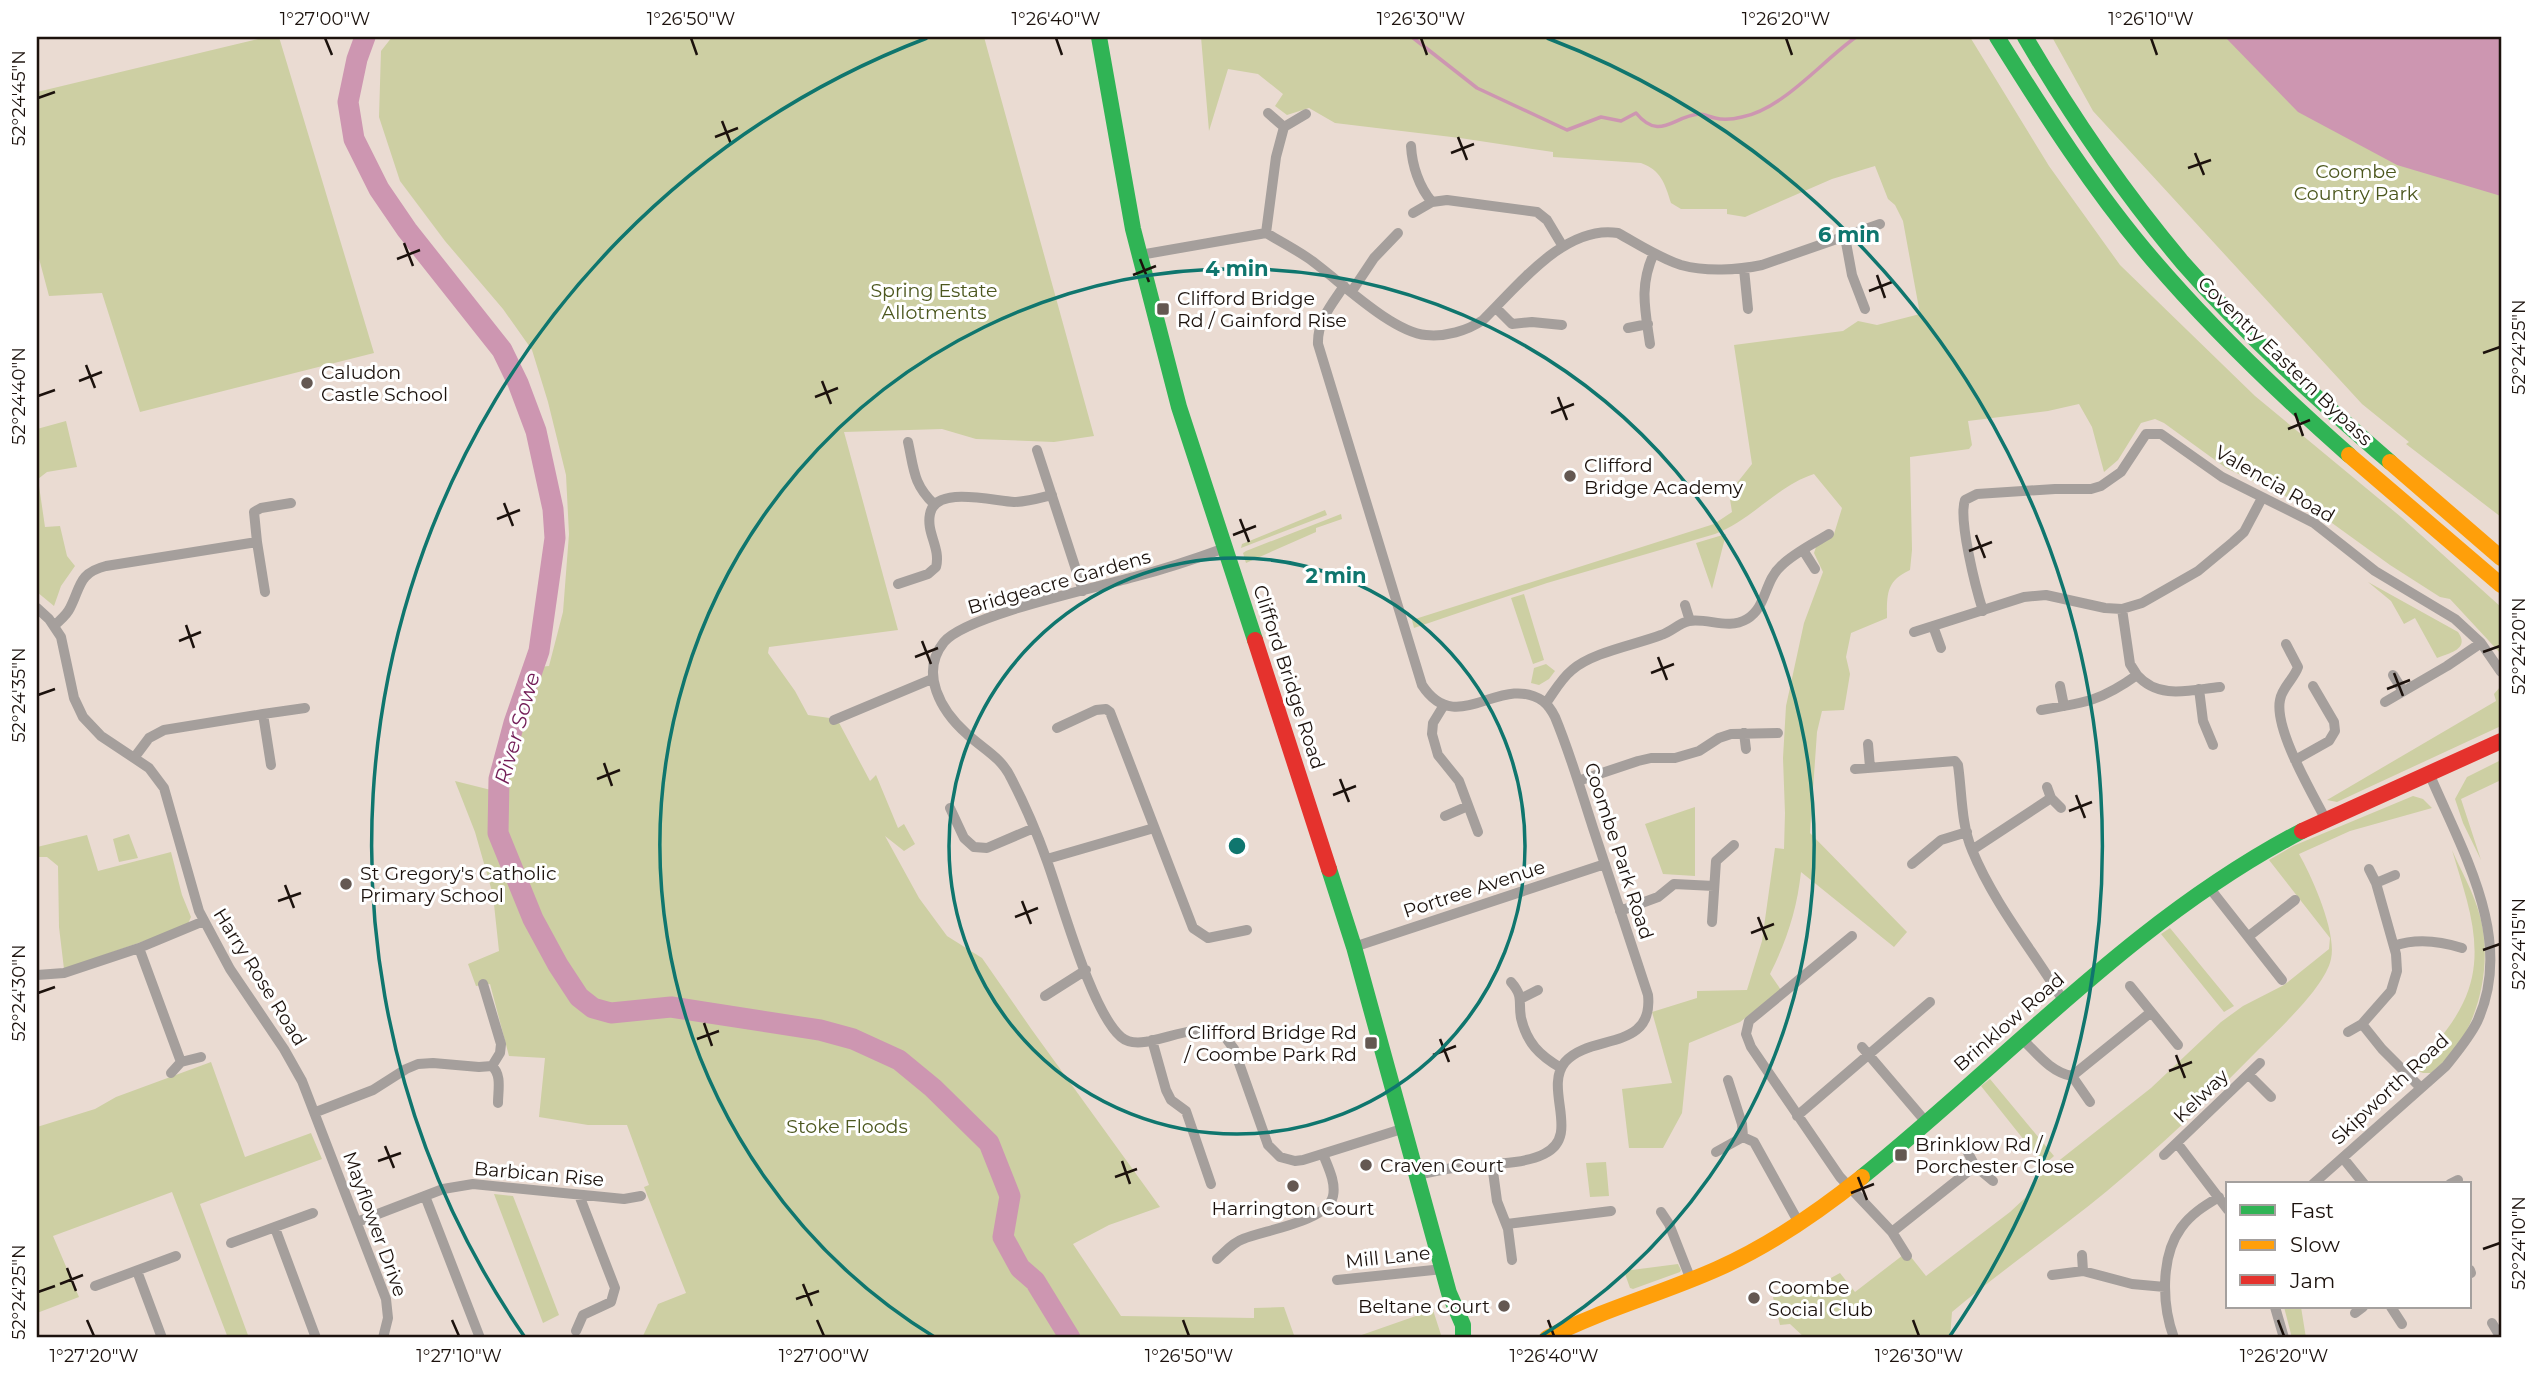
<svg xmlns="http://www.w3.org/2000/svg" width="2538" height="1375" font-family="Montserrat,sans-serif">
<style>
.green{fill:#cdcfa3}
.water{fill:#cd96b1}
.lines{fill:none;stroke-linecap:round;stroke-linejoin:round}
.stream{stroke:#cd96b1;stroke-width:3.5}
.river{stroke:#cd96b1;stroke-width:21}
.street{stroke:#a59f9c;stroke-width:10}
.fast{stroke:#30b455;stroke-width:16}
.slow{stroke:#ff9f0a;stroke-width:16}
.jam{stroke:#e5322d;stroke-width:16}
.ticks{fill:none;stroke:#1c120d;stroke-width:2.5}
.ring{fill:none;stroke:#0f766e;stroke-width:3.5}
.poi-dot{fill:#645852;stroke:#fff;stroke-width:2.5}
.labels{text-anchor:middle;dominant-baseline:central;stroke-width:6;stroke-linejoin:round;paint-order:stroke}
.park-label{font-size:19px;fill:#4c571e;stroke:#fff}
.poi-label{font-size:19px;fill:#1c120d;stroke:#fff;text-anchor:start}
.street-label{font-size:19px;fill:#1c120d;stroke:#fff}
.water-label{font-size:21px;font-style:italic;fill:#731d57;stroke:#fff}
.centre{fill:#0f766e;stroke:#fff;stroke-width:3.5}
.ring-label{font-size:21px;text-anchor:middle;font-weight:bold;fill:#0f766e;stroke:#fff;stroke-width:6;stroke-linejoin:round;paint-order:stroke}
.neatline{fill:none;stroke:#1c120d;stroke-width:2.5}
.ticks-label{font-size:18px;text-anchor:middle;fill:#1c120d}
</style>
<rect width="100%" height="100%" fill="#eadbd2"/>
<path class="green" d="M266,37H279L374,353L140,412L102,293L49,296L37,251V92Z
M392,37H984L1094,436L1054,442L976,439L942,429L844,432L898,630L769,647L768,653L795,691L808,715L837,719L870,781L876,775L898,828L904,824L915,844L904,851L885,836L919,898L947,936L982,958L1032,1030L1160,1207L1109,1225L1073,1244L1121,1316L1254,1318V1308L1284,1307L1295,1338H642L658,1304L686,1293L644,1187L649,1185L627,1125H588L539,1117L545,1058L509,1056L490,984L476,986L468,964L499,951L493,895L475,832L455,781L507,794L513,742L539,667L549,666L563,612L569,534L566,475L548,402L532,350L503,309L445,241L400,181L379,117L381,51Z
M1201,37H1970L2049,166L2120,265L2255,396L2401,517L2501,607V654L2450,599L2440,597L2390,565L2314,510L2226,468L2164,423L2155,419L2141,423L2118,460L2104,472L2092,427L2079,404L2048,411L1968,421L1972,445L1969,449L1910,457L1912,550L1910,570C1886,581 1887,594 1887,618L1851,633L1846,657L1850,674L1844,710L1822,711L1817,732L1810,833L1907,932L1894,947L1801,872C1797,909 1787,940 1770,974L1781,990L1740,1022L1689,1043L1682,1113L1663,1148H1629L1622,1089L1672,1083L1652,1012L1697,998V991L1747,990L1762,941L1775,848L1784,849L1785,813L1783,758L1786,706L1804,623L1823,572L1814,553L1816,547L1834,534L1842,508L1814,474C1777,486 1752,520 1715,534L1547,583L1414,628L1412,620L1714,524L1732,512L1729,493L1752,464L1734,345L1843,331L1858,321L1877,325L1920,314L1903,221L1895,205L1888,199L1875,166L1832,179L1745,217L1727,214V209H1681L1671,203C1665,184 1661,170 1641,163L1553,157V152L1460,138L1335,123L1309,108L1287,115L1275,106L1283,94L1258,74L1228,69L1209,131Z
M2052,37H2501V517L2406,444L2409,442L2362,404L2093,111Z
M66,421L77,467L47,472L38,479L45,527L60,526L67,556L75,566L61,586L54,606L37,592V429Z
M1325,510L1327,515L1241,548L1242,544Z
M1341,514L1342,519L1316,528V532L1246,563L1243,553L1246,551Z
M1726,534L1712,589L1696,543Z
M2368,582L2458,632C2470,649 2450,653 2437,658L2415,618L2404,624L2391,601Z
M1524,594L1544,660L1533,664L1511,598Z
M1546,664L1555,671L1549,679L1539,685L1531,683L1534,668Z
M2500,687L2501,726L2337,802L2327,800L2496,701L2494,694Z
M2501,760V780L2461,799L2481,860L2463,823L2455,799L2467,777Z
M2413,796L2423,799L2432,808L2350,831L2299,854C2312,877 2337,932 2331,959C2325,987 2279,1029 2258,1050C2210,1099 2160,1147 2107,1191C2056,1233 2002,1270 1952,1312L1950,1338H1805L1790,1324L1780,1325L1773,1297L1818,1285L1840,1273L1855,1292L1907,1252L1926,1276L2010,1212L2025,1198L2042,1174L2151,1088L2221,1022L2243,1006L2284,985L2329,949L2330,938L2269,860L2293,846Z
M1695,807V876L1663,874L1645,824Z
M129,834L138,858L119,862L113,839Z
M87,835L98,871L171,852L182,895L191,917L187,926L64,969L59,927L58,866L47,857H37V847Z
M2452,850C2461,871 2474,893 2480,916C2492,961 2481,1018 2451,1055C2445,1061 2437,1067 2431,1073H2423L2416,1070C2431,1048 2452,1027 2463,1003C2488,952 2467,901 2452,850Z
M2170,928L2234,1006L2224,1012L2161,934Z
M211,1062L245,1157L311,1133L322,1159L200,1204L249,1338H228L172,1192L53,1236L79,1297L37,1313V1127L95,1109L116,1097Z
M1990,1079L2054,1156L2044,1165L1981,1086Z
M1606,1162L1609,1196L1590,1197L1586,1163Z
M494,1194L513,1196L559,1315L543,1323Z
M1678,1264L1681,1270L1680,1272L1633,1289L1630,1288L1624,1271Z
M2284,1307H2301L2306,1338H2292Z
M1433,1310L1442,1338H1353Z"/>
<path class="water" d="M2225,37H2501V196L2397,165L2298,112Z"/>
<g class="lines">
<path class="stream" d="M1412,37L1477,88L1567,130L1601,117L1621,121L1636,113C1660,142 1673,116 1699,114C1704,114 1710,117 1715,118C1723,120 1734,119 1742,117C1783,109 1822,61 1856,37"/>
<path class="river" d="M365,37L357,59L348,102L354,139L379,189L407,230L502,350L518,383L536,431L553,509L555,538L539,651L514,723L499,779L498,833L533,919L558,965L579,997L593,1008L611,1013L671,1007L820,1030L853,1039L899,1060L933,1088L989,1143L1010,1196L1003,1237L1020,1268L1035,1281L1070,1338"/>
<path class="street" d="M1268,113L1284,127
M1411,146C1412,165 1419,187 1432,202L1447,200L1537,212L1547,220L1562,245
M1413,213L1432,202
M1266,233L1276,157L1284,127L1306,114
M1845,237L1852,275L1865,309
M1140,255L1266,233C1280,241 1295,249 1308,258C1338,279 1391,332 1426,335C1445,337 1467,331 1483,320C1517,287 1565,224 1618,233C1638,244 1659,258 1681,265C1706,272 1738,270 1762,265L1880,224
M1744,269L1748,309
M1344,286C1332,304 1317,321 1318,344L1422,685C1457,739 1500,672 1543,701C1548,705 1552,711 1555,717C1570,753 1581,791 1593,828C1611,884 1630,939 1648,995C1654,1052 1590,1033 1565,1062C1543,1089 1582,1136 1544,1154C1522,1165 1485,1164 1459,1167C1445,1169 1431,1172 1417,1175
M1352,291L1374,258L1398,233
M1496,308L1512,324L1532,322L1562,325
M1628,328L1648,324
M1650,344C1645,309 1639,286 1654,253
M908,442C914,469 913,484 934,504
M1037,450L1083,591
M257,542L254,512L261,508L291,503
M1225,548C1195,559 1165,569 1134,577C1095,588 967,615 944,642C919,673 941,711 967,734C983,749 1001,757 1011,778C1025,805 1037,833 1047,861C1062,902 1091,1011 1121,1037C1143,1056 1190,1018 1223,1034L1234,1049L1268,1145L1280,1157L1295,1161L1303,1160L1405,1128
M1803,550L1815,569
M898,584L928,574L936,567C941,548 926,533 930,514C935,485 993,501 1014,502C1027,502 1040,498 1052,495
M1685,605L1690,621
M37,608L49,619L61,637L74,698L83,717L101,736L149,768L164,788L199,911L230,969L284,1049L302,1081L386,1299L388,1318L383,1338
M2122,609L2130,664L2137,675
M1983,611C1976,589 1958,519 1965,500L1977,494L2055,489H2091L2101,486L2121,472L2146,434H2161L2222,477L2314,523L2375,571L2455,619L2481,643L2501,672
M54,626C60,620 67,615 70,608C81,587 78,573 106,566L257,542L265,592
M1914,632L1933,626
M2286,644L2298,667C2294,679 2282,687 2280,700C2274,729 2312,793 2326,820
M1941,648L1933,626L2024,597L2046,595L2105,608L2122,609L2142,603L2198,571L2233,542L2244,532L2262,498
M2393,675L2403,691
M2060,686L2064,706
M2199,689L2203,721L2213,745
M2385,702L2447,666L2481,643
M1546,703C1554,692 1561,679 1572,670C1593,652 1635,645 1661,635C1671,632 1679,623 1689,621C1709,618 1728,630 1747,619C1767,607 1764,581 1781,566C1794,553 1813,544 1829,534
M1444,705L1433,723L1432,734L1438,755L1459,781L1478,832
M2041,710C2084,703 2101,701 2137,675C2159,700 2190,690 2220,687
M263,714L305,708
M834,720L932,679
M1057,728L1096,710L1106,709L1110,712L1193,928L1208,938L1247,930
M1744,733L1746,749
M1868,744L1870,767
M134,758L149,738L164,730L263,714L271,765
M2295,760L2329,741L2335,731L2334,722L2313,686
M1855,769L1955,761L1958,765C1962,792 1961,824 1972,850C1994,904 2034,952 2064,1002
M1578,781L1638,761L1651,758H1675L1699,751L1719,738L1731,734L1778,733
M2047,787L2051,798L2061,808
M950,808L964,838L974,847L987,848L1034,828
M1445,816L1468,806
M1972,850L2051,798
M1047,859L1154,828
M1912,864L1941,840L1967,832
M2369,869L2376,883L2396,954L2397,971L2391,991L2362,1024L2382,1049L2421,1088
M2376,883L2395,875
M2208,886L2282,980
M1620,911L1658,897L1674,884L1714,886
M1712,922L1716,861L1734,845
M1852,936L1749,1021L1746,1034L1751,1047L1840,1177L1892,1232L1907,1256
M2249,936L2295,900
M2394,946C2416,938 2440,941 2462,948
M1354,947L1605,864
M37,975L64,973L139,948
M1511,982C1524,997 1518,1001 1521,1018C1527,1043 1539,1055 1561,1068
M483,984L501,1044L500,1053L492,1066
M2130,986L2178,1045
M1045,996L1086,970
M1522,998L1538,990
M2348,1032L2362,1024
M2021,1038C2036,1052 2050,1072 2072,1076L2090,1102
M1152,1040L1166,1090L1171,1100L1186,1111L1211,1184
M1862,1047L1926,1122
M181,1062L139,948L204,921
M171,1073L181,1062L201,1057
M2249,1075L2271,1097
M2072,1076L2150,1013
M1728,1080L1742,1124L1743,1137
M316,1112L373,1090L406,1069L418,1064L433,1063L479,1067L492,1066C502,1075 498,1090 498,1103
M1797,1116L1930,1002
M2177,1143L2228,1210
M1965,1147L1975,1166L1993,1181
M1716,1152L1743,1137L1754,1142L1799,1223
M2164,1155L2260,1063
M2343,1158L2364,1184
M1492,1164L1497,1201L1508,1229L1512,1260
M2313,1184L2446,1066C2457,1052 2469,1038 2477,1022C2516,939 2461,849 2429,773
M2450,1184L2458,1180
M425,1196L480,1338
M1661,1212L1669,1224L1691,1280
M357,1222L443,1189L473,1184L624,1199L641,1196
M1507,1224L1611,1211
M275,1228L316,1338
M1892,1232L1975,1166
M231,1243L313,1213
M2082,1255L2083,1271
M1217,1259C1225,1252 1232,1243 1243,1239C1265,1230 1328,1221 1333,1196C1336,1182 1328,1167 1323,1154
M2470,1270L2471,1273
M137,1271L162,1338
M2052,1275L2083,1271L2132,1284L2165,1287
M1337,1280L1443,1269
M95,1286L176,1256
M2275,1307L2284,1338
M2391,1307L2402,1324
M2355,1313L2363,1307
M2492,1323L2501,1338
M576,1331L583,1315L611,1302L615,1288L579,1195
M2174,1338C2162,1306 2160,1257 2181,1228C2191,1214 2204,1206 2219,1197"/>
<path class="fast" d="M1099,37L1133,229L1179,407L1255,640
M1997,37C2045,114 2094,191 2153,260C2213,330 2280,394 2349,455
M2025,37C2072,117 2123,192 2183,263C2246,335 2317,399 2390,462
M1329,869L1354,947L1449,1293L1463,1325V1338
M1862,1177C2007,1060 2135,918 2302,831"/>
<path class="slow" d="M2349,455L2501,585
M2390,462L2501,558
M1547,1338C1601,1310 1661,1294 1717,1269C1769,1246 1817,1213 1862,1177"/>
<path class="jam" d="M1255,640L1329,869
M2302,831L2501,741"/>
</g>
<path class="ticks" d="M325,38L332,55M691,38L697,55M1056,38L1062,55M1421,38L1427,55M1786,38L1792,55M2151,38L2157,55M38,98L55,92M722,121L731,144M715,137L738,128M1458,137L1467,160M1451,153L1474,144M2195,153L2204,175M2188,168L2211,160M404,243L413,266M397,259L420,250M1140,259L1149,282M1133,275L1156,266M1877,275L1885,298M1869,291L1892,282M2483,353L2500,347M86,365L95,388M79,381L102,372M822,381L831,404M38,396L55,390M815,397L838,388M1558,397L1567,420M1551,413L1574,404M2295,413L2303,436M2288,429L2310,420M504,503L513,526M497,519L520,510M1240,519L1249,542M1233,535L1256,526M1976,535L1985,558M1969,551L1992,542M186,625L194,648M179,641L201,632M922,641L931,664M2483,652L2500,646M915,657L938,648M1658,657L1667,680M1651,673L1674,664M2394,673L2403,696M2387,689L2410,680M38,695L55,689M604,763L612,786M597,779L620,770M1340,779L1349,802M1333,795L1356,786M2076,795L2085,818M2069,811L2092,802M285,885L294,908M278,901L301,893M1022,901L1031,924M1015,917L1038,908M1758,917L1767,940M1751,933L1774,924M2483,950L2500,944M38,993L55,987M704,1023L712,1046M697,1039L719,1031M1440,1039L1449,1062M1433,1055L1456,1046M2176,1055L2185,1078M2169,1071L2192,1062M385,1146L394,1168M378,1161L401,1153M1122,1161L1130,1184M1115,1177L1137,1169M1858,1177L1867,1200M1851,1193L1874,1184M2483,1249L2500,1243M67,1268L76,1291M60,1284L83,1275M803,1284L812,1306M38,1292L55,1286M796,1299L819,1291M87,1320L94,1336M452,1320L459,1336M817,1320L824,1336M1183,1320L1189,1336M1548,1320L1554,1336M1913,1320L1919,1336M2278,1320L2284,1336"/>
<g class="ring">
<circle cx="1237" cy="846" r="288"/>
<path d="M936 1338A577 577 0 1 1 1538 1338"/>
<path d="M524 1336A865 865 0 0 1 927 38M1547 38A865 865 0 0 1 1950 1336"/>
</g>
<g class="poi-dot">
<rect x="1156" y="302" width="14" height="14" rx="3.5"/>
<circle cx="307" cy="383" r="7"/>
<circle cx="1570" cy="476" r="7"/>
<circle cx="346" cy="884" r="7"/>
<rect x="1364" y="1036" width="14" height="14" rx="3.5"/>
<rect x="1894" y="1148" width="14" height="14" rx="3.5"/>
<circle cx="1366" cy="1165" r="7"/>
<circle cx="1293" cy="1186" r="7"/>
<circle cx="1754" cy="1298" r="7"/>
<circle cx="1504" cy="1306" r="7"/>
</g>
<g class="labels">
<g class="park-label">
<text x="2356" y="171">Coombe<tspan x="2356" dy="22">Country Park</tspan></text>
<text x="934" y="290">Spring Estate<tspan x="934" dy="22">Allotments</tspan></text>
<text x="847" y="1126">Stoke Floods</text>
</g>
<g class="poi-label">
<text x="1177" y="298">Clifford Bridge<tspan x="1177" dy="22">Rd / Gainford Rise</tspan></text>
<text x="321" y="372">Caludon<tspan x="321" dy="22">Castle School</tspan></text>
<text x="1584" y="465">Clifford<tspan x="1584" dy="22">Bridge Academy</tspan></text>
<text x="360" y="873">St Gregory's Catholic<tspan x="360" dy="22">Primary School</tspan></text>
<text x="1357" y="1032" text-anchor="end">Clifford Bridge Rd<tspan x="1357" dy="22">/ Coombe Park Rd</tspan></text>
<text x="1915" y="1144">Brinklow Rd /<tspan x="1915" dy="22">Porchester Close</tspan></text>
<text x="1380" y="1165">Craven Court</text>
<text x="1293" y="1208" text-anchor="middle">Harrington Court</text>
<text x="1768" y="1287">Coombe<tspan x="1768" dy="22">Social Club</tspan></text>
<text x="1490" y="1306" text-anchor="end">Beltane Court</text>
</g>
<g class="street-label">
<text transform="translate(2285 361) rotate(44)">Coventry Eastern Bypass</text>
<text transform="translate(2275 484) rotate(30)">Valencia Road</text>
<text transform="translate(1059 582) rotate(-16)">Bridgeacre Gardens</text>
<text transform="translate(1289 677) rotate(72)">Clifford Bridge Road</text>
<text transform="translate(1619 851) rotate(72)">Coombe Park Road</text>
<text transform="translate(1474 889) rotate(-18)">Portree Avenue</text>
<text transform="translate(260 977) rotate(58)">Harry Rose Road</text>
<text transform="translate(2009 1022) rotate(-41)">Brinklow Road</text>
<text transform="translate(2390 1089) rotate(-43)">Skipworth Road</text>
<text transform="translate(2201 1096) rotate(-44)">Kelway</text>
<text transform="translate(539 1174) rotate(5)">Barbican Rise</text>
<text transform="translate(375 1224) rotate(70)">Mayflower Drive</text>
<text transform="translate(1388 1257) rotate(-6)">Mill Lane</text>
</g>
<g class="water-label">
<text transform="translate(517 728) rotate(-74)">River Sowe</text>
</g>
</g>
<circle cx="1237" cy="846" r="10" class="centre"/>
<g class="ring-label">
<text x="1849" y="242">6 min</text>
<text x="1237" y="276">4 min</text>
<text x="1336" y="583">2 min</text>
</g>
<rect width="2538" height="1375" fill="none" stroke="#ffffff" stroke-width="77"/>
<rect x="2226" y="1182" width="245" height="126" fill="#ffffff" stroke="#a4a09e" stroke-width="2"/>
<rect x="2240" y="1205" width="35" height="10" fill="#30b455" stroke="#a4a09e" stroke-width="2"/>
<text x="2290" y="1218" font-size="21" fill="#1c120d">Fast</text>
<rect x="2240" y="1240" width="35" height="10" fill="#ff9f0a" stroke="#a4a09e" stroke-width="2"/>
<text x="2290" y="1252" font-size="21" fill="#1c120d">Slow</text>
<rect x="2240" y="1275" width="35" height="10" fill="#e5322d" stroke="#a4a09e" stroke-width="2"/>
<text x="2290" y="1288" font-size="21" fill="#1c120d">Jam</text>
<rect x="38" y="38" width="2462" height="1298" class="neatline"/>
<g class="ticks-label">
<text x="325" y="25">1°27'00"W</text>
<text x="691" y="25">1°26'50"W</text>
<text x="1056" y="25">1°26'40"W</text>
<text x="1421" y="25">1°26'30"W</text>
<text x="1786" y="25">1°26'20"W</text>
<text x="2151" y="25">1°26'10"W</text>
<text transform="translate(19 98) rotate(-90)" y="6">52°24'45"N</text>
<text transform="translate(2519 347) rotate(-90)" y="6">52°24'25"N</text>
<text transform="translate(19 396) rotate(-90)" y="6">52°24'40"N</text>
<text transform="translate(2519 646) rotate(-90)" y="6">52°24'20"N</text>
<text transform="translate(19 695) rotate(-90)" y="6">52°24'35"N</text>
<text transform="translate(2519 944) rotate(-90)" y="6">52°24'15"N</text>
<text transform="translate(19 993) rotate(-90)" y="6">52°24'30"N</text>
<text transform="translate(2519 1243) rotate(-90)" y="6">52°24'10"N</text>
<text transform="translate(19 1292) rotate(-90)" y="6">52°24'25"N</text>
<text x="94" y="1362">1°27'20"W</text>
<text x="459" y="1362">1°27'10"W</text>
<text x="824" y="1362">1°27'00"W</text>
<text x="1189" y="1362">1°26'50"W</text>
<text x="1554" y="1362">1°26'40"W</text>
<text x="1919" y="1362">1°26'30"W</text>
<text x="2284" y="1362">1°26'20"W</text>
</g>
</svg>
